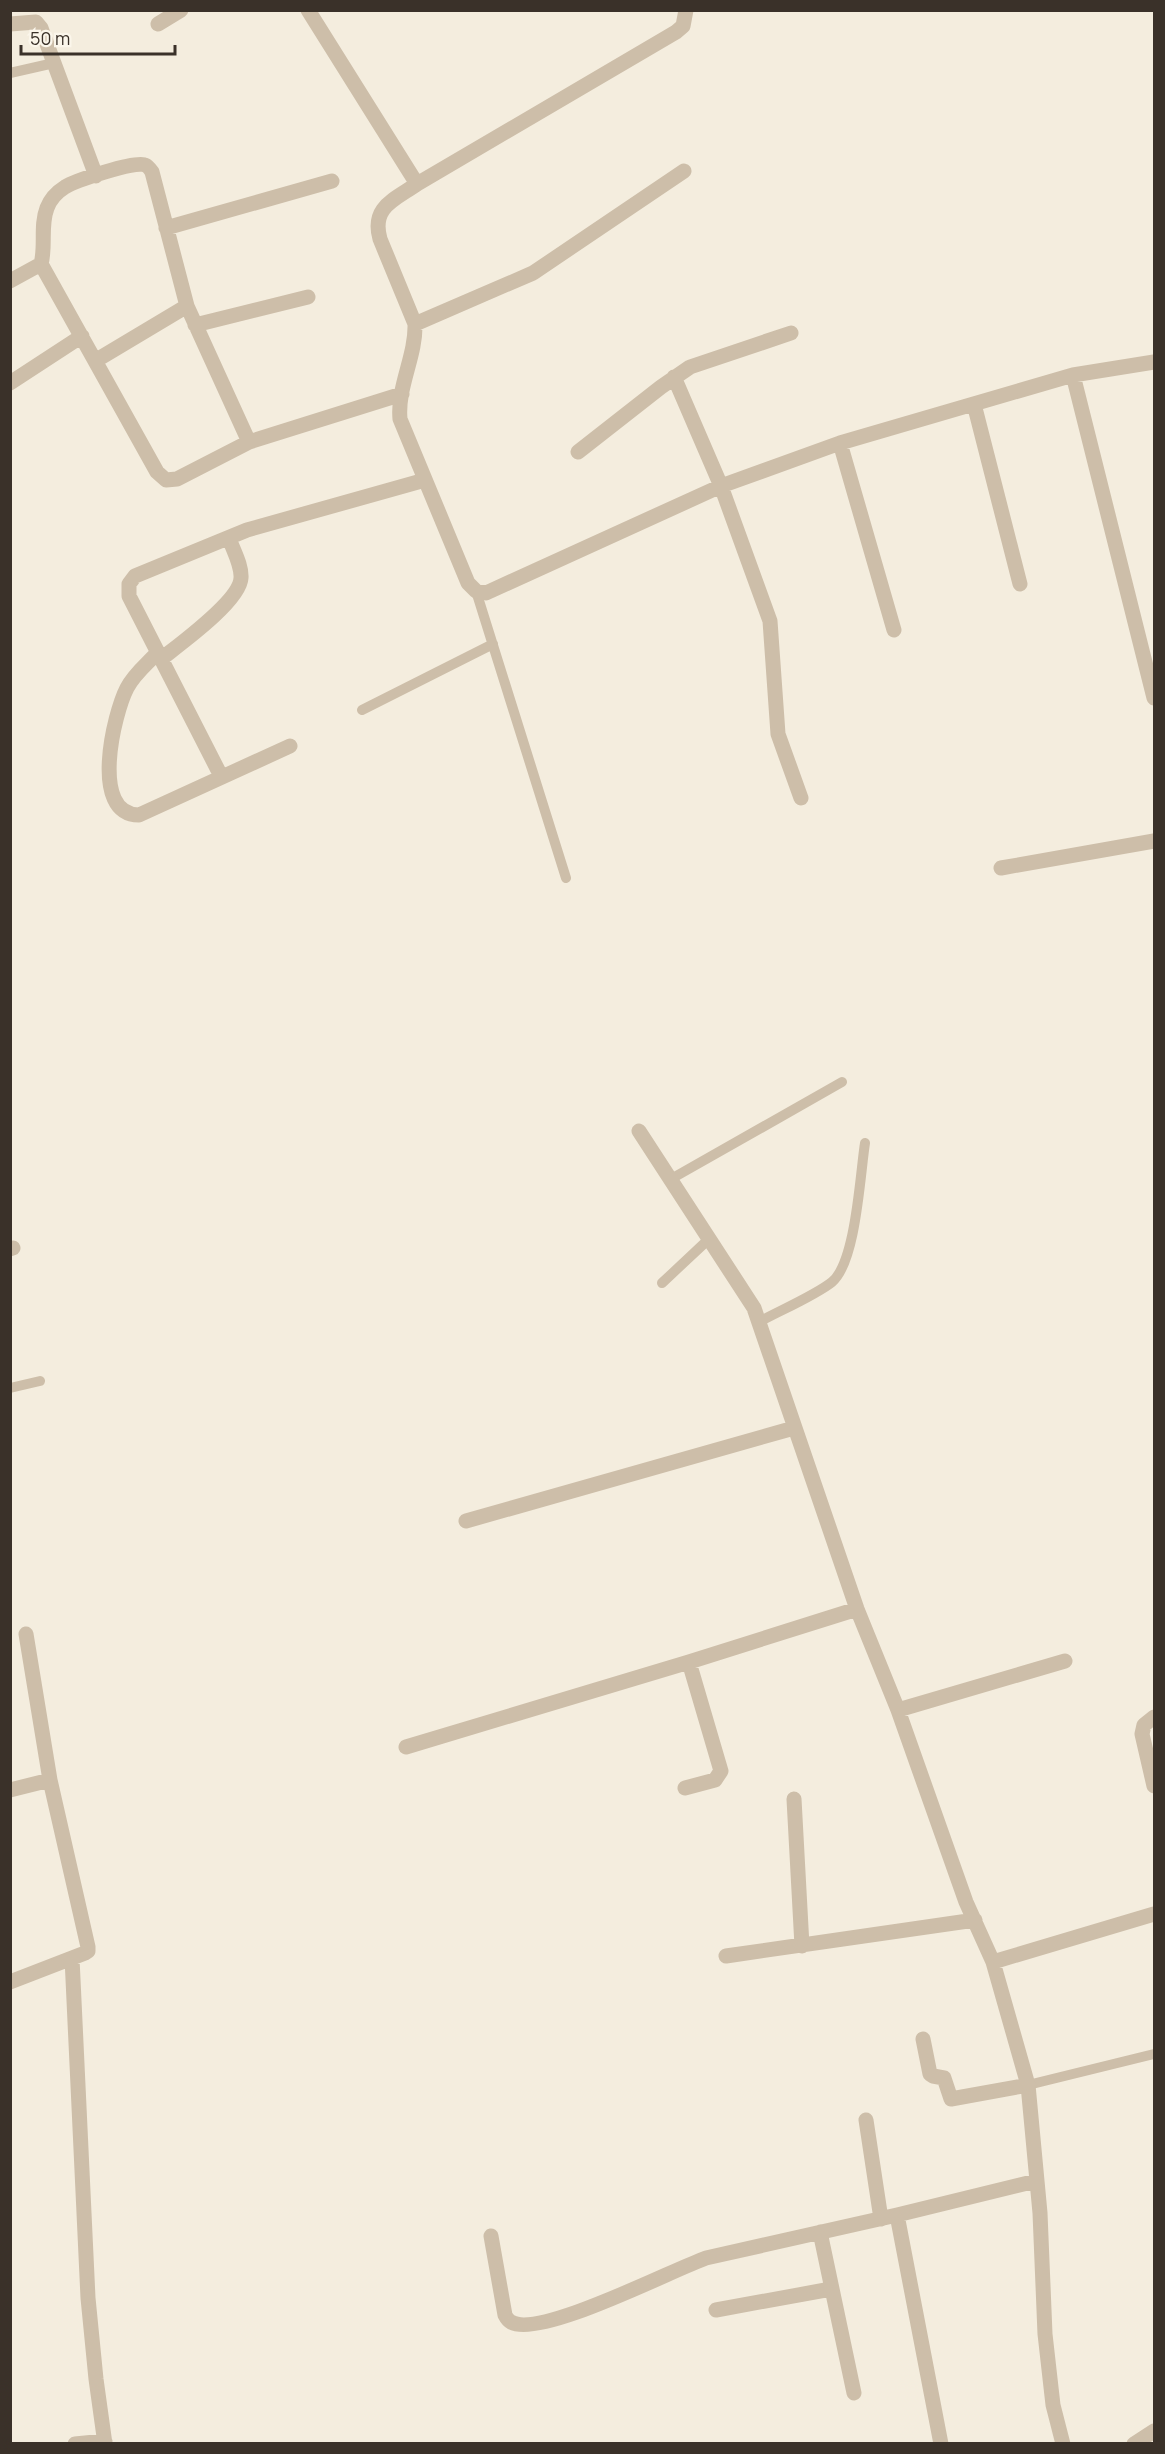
<svg xmlns="http://www.w3.org/2000/svg" width="1165" height="2454" font-family="Manrope,sans-serif">
<style>
.lines{fill:none;stroke-linecap:round;stroke-linejoin:round}
.lane{stroke:#cdbea9;stroke-width:10}
.street{stroke:#cdbea9;stroke-width:15}
</style>
<rect width="100%" height="100%" fill="#f4edde"/>
<g class="lines">
<path class="lane" d="M10,73L54,63
M476,591L566,878
M362,710L493,644
M671,1179L842,1082
M662,1283L710,1238
M759,1322C779,1311 816,1295 832,1282C856,1262 860,1175 865,1143
M10,1388L40,1381
M1028,2085L1154,2054"/>
<path class="street" d="M308,10L417,184
M686,10L683,26L676,32L417,184C394,200 371,207 380,239L415,324C416,356 397,387 400,419L468,583L476,591L486,593L721,486L840,443L1073,375L1154,362
M10,24L36,22L41,28L96,176
M158,24L181,10
M166,228L332,181
M41,264L157,472L166,480L177,479L249,442L402,394
M10,281L41,264C46,246 40,226 47,208C50,200 57,192 65,187C74,181 137,160 145,165C148,166 150,169 152,172L187,306L249,442
M415,324L533,273L684,171
M195,325L308,297
M95,361L187,306
M1073,375L1154,698
M674,377L721,486L770,621L778,734L801,798
M10,383L82,336
M974,404L1020,584
M840,443L894,630
M578,452L661,387L690,367L791,333
M158,652C148,663 134,674 127,688C114,713 89,815 139,815L290,746
M161,659C180,644 240,601 241,578C242,565 233,550 229,538
M221,776L129,596V584L135,576L247,530L425,480
M1001,868L1154,841
M639,1131L754,1308L857,1609L898,1710L966,1902L993,1962L1028,2085L1040,2213L1045,2334L1053,2405L1063,2444
M10,1249L13,1248
M466,1521L794,1428
M898,1710L1065,1661
M1154,1717L1144,1725L1142,1734L1154,1786
M406,1747L689,1662L857,1609
M685,1788L715,1780L721,1771L689,1662
M10,1790L50,1780
M794,1799L802,1946
M726,1956L975,1920
M72,1958L88,2298L96,2379L105,2444
M993,1962L1154,1914
M10,1982L85,1953L88,1951V1947L50,1780L26,1634
M923,2039L930,2074L933,2076L944,2078L951,2099L1028,2085
M866,2120L881,2219
M897,2215L941,2444
M820,2232L854,2393
M491,2236L505,2315C506,2317 509,2321 511,2322C539,2339 672,2270 706,2258L897,2215L1036,2181
M716,2310L831,2289
M75,2444L105,2441
M1134,2444L1154,2431"/>
</g>
<rect width="1165" height="2454" fill="none" stroke="#3a3129" stroke-width="24"/>
<path d="M21 45v9h154v-9" fill="none" stroke="#3a3129" stroke-width="3"/>
<text x="30" y="45" font-size="18" fill="#3a3129" stroke="#fbf6eb" stroke-width="4.5" paint-order="stroke">50 m</text>
</svg>
